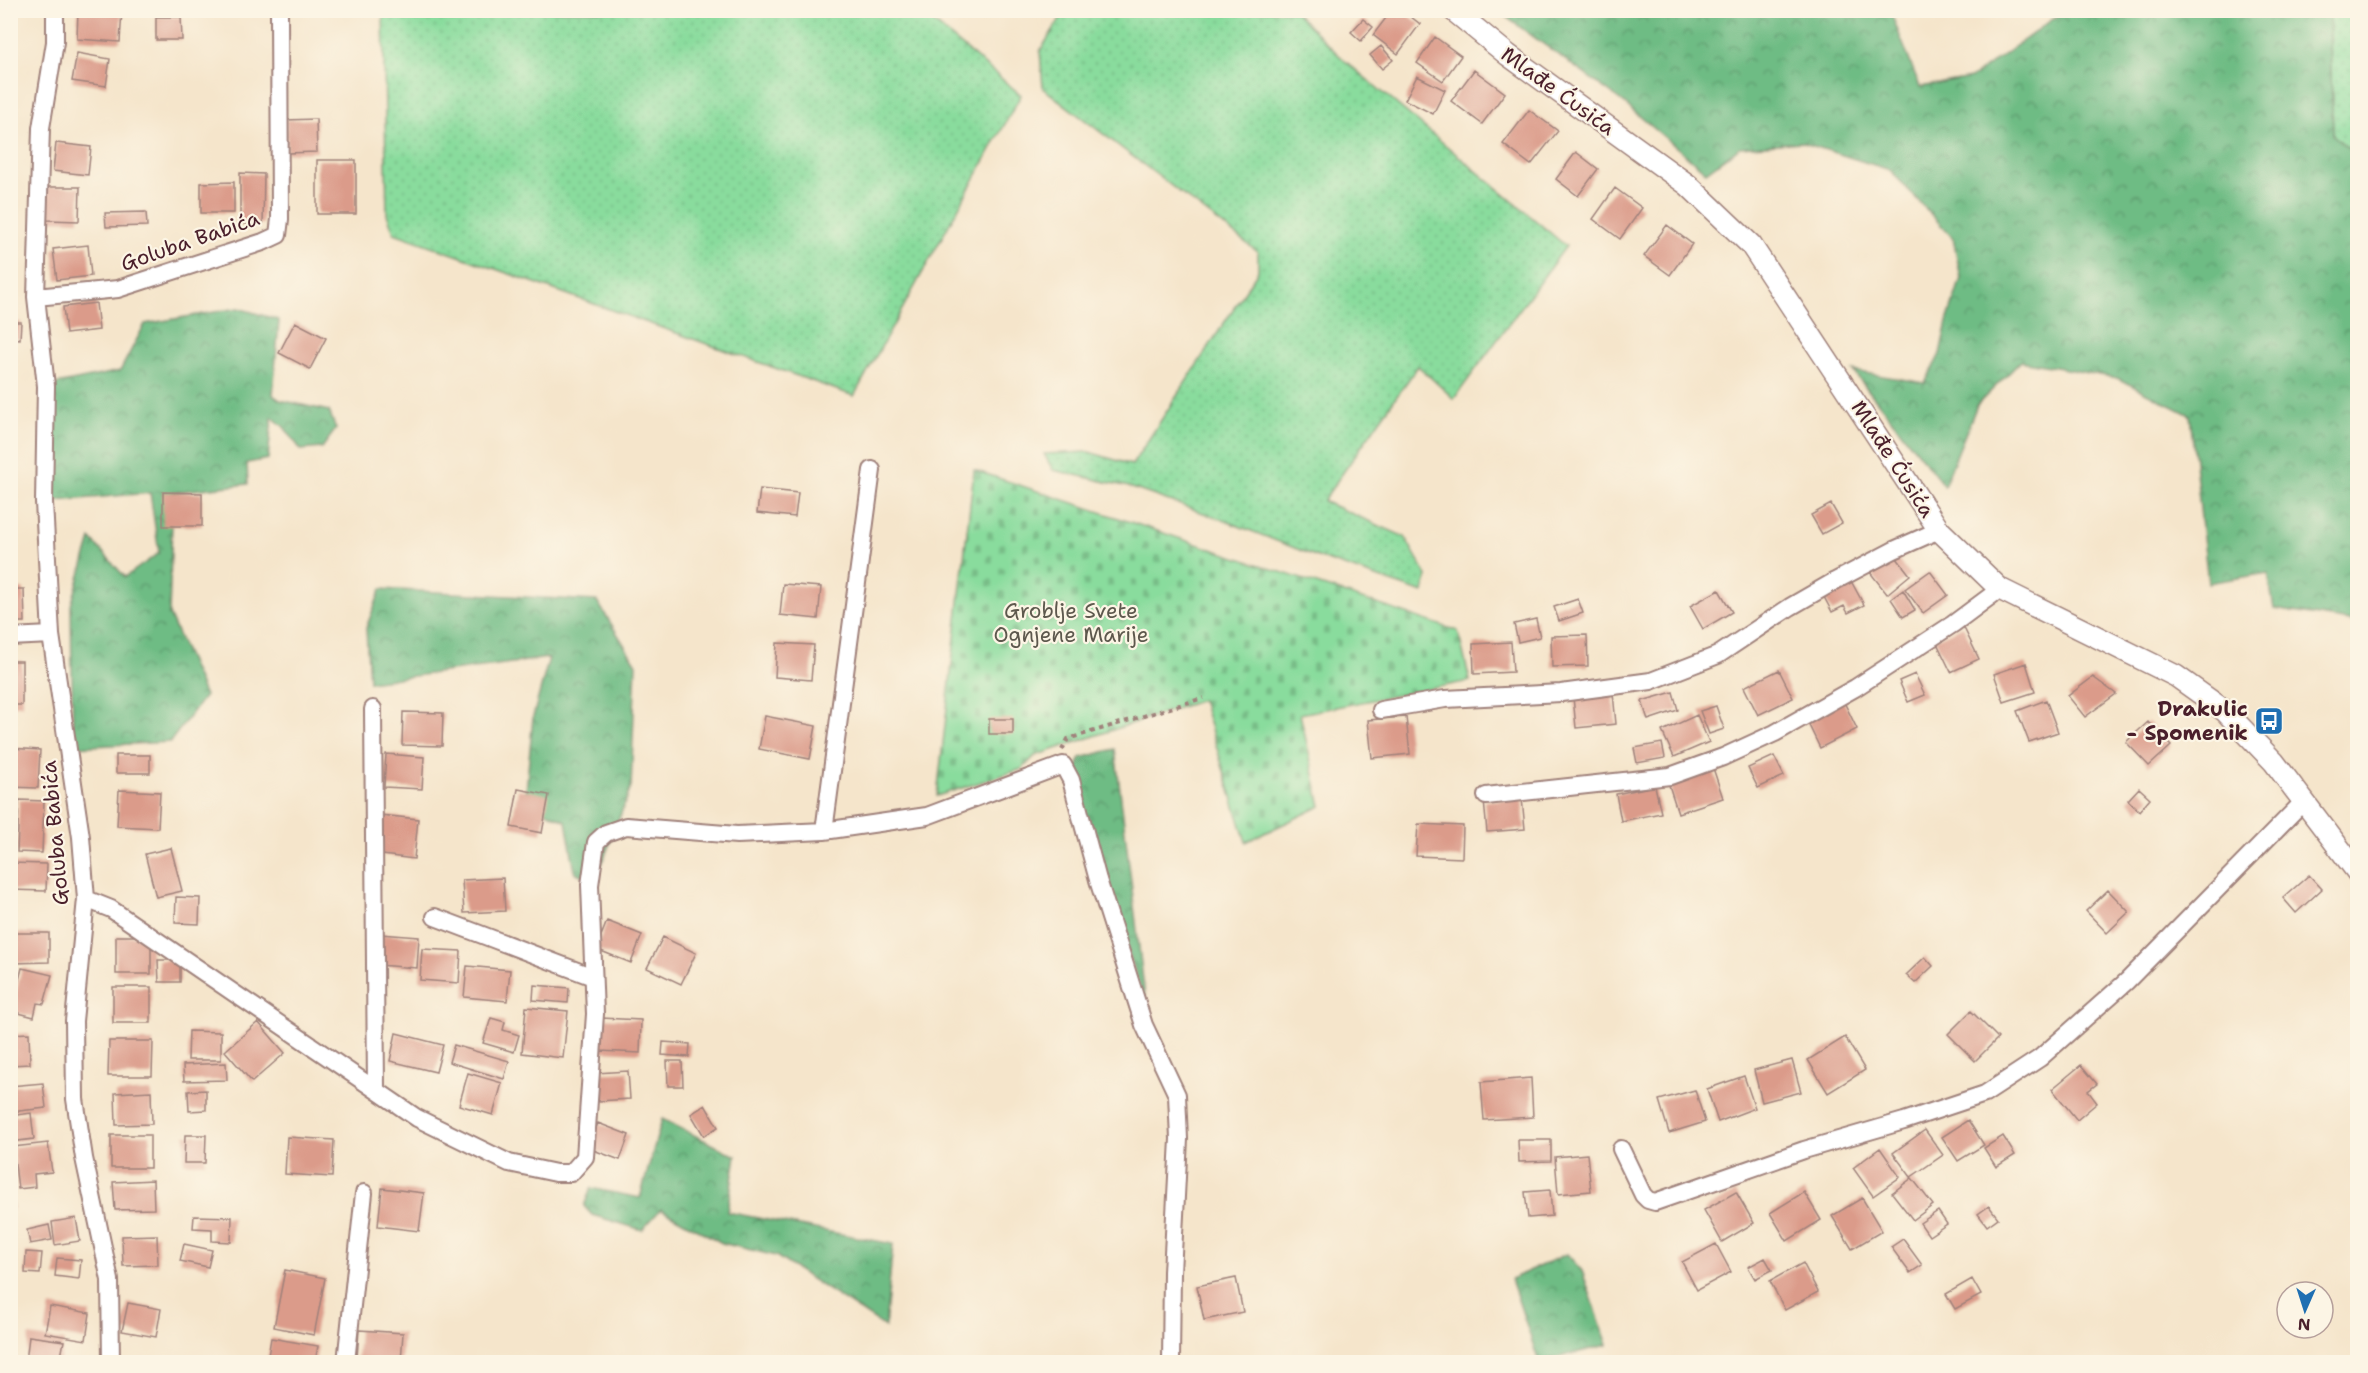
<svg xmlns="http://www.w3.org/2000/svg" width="2368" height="1373" font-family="'Shantell Sans',sans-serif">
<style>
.grass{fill:url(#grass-dots);stroke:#6a7e64;stroke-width:1.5}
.forest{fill:url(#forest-crowns);stroke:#5c6e58;stroke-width:1.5}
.cemetery{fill:url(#cemetery-stones);stroke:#6a7e64;stroke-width:1.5}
.building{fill:#db9b8a}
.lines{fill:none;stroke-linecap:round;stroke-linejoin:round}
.minor-casing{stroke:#a0827b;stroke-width:20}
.tertiary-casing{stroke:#a0827b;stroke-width:24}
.path{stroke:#a0827b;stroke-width:4;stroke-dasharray:4.5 4.5;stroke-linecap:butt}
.minor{stroke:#fff;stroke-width:16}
.tertiary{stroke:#fff;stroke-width:21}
.labels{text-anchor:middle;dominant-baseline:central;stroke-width:4.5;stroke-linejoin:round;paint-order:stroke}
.street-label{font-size:21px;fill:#4a1f2b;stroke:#fcf5e5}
.park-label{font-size:21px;fill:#5d584d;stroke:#fcf5e5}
.poi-label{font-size:21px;font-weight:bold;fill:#4a1f2b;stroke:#fcf5e5;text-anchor:end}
</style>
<defs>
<pattern id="grass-dots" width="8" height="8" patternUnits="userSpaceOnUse" patternTransform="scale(1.5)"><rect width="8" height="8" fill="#89dc9d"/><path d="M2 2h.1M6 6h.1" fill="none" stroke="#78bc87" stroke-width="1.8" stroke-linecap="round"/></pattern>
<pattern id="forest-crowns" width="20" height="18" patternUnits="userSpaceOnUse" patternTransform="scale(1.5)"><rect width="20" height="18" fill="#6ebc84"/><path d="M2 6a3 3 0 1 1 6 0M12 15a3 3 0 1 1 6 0" fill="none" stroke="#5c986c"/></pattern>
<pattern id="cemetery-stones" width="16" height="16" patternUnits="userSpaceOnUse" patternTransform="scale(1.5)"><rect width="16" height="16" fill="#89dc9d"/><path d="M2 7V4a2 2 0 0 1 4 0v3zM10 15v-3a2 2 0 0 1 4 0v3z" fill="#78bc87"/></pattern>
</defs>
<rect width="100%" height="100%" fill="#fcf5e5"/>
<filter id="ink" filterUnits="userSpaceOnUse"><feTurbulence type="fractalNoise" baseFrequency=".0167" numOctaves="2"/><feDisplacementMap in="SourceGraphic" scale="12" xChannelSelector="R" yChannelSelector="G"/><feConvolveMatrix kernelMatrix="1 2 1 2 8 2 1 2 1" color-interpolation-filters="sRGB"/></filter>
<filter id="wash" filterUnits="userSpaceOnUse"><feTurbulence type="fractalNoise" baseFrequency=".008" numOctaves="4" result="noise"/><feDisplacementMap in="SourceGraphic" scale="24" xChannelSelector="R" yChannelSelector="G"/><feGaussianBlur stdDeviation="1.35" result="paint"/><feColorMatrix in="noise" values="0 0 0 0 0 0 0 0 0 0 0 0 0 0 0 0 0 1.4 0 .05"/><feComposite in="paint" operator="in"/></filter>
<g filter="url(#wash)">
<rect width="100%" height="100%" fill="#f5e5cb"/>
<path class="grass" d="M383,11H920L1021,95L854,396L394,233L387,214Z
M1065,11H1294L1344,60L1566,246L1454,399L1418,366L1323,501L1405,537L1427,576L1423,593L1315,556L1218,518L1129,487L1053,470L1044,454L1089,452L1132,465L1258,271V252L1043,88L1040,51Z
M2329,11H2357V157L2333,135Z"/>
<path class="forest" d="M1498,11H1890L1920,87L1971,78L2064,11H2329L2333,135L2358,157L2357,622L2274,609L2268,573L2208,583L2190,415L2117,378L2021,361L1977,405L1944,486L1853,371L1925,383L1940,354L1947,322L1961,278L1953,238L1890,170L1801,142L1740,147L1706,172L1619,99Z
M238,308L279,320L273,395L280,400L329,411L336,429L322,448L301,450L284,427L272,417L268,459L247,463L248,484L173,492L169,614L205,696L170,742L73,747L71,605L91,539L125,577L159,553L150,493L45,502L46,386L120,371L145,324Z
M381,589L597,601L636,664L631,787L595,882L575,872L566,821L525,802L533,717L549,658L369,682L366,628Z
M1115,749L1146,1005L1071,780L1081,758Z
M662,1119L736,1156L727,1212L893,1244L885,1327L776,1256L722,1243L661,1209L642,1230L592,1215L584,1206L591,1188L640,1198Z
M1567,1254L1582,1271L1608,1345L1539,1362L1511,1279Z"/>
<path class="cemetery" d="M974,470L1458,631L1470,681L1300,714L1321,806L1246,842L1202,700L1035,756L1022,769L937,796Z"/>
<g id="blocks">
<path class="building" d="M78,10H122L120,42L77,39Z
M1392,10H1402L1420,24L1398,54L1373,35Z
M156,17H181L182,40H156Z
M1363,19L1373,27L1361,41L1351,32Z
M1435,37L1461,56L1443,81L1417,63Z
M1381,46L1393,60L1382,69L1370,55Z
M77,53L110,59L106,86L72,81Z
M1474,70L1505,93L1482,124L1451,101Z
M1417,76L1445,90L1433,114L1405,100Z
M1529,110L1558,131L1531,165L1503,144Z
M316,119L317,152L287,153L286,120Z
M56,143L91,147L88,175L53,171Z
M1576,152L1598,169L1578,196L1556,179Z
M317,160H356V214H317Z
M240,173L264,174L263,224H240Z
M234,182V213H201V183Z
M47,187H80L79,221L47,220Z
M1615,188L1642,208L1620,239L1593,219Z
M146,212L147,226L106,227L105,213Z
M1667,225L1692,244L1670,275L1644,256Z
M88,245L91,276L57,280L53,249Z
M96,303L99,330L66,334L63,307Z
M10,322H21L20,339L10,338Z
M295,322L326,338L310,369L279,353Z
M760,489L798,493L795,517L757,513Z
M163,492L202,493V526H163Z
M1831,504L1842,523L1822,534L1811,515Z
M1893,553L1910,575L1887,594L1869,571Z
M1930,571L1948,595L1923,613L1905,589Z
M1851,581L1864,605L1848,613L1844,606L1832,612L1823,595Z
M783,584L821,587L818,619L780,615Z
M10,589H24L25,622H10Z
M1719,590L1732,612L1703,629L1690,606Z
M1903,590L1915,610L1903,617L1891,599Z
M1578,599L1583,613L1559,621L1554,607Z
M1536,619L1540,637L1518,642L1514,624Z
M1963,626L1979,659L1951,672L1935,639Z
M1587,635L1588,666L1552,667L1551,636Z
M1511,642L1513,672L1474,674L1473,644Z
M777,643L814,645L811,680L775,677Z
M10,661H22V705H10Z
M2026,663L2035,692L2004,702L1994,674Z
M1779,670L1793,698L1758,715L1744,687Z
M1915,674L1925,695L1908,702L1899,681Z
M2093,677L2116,694L2085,717L2068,696Z
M1673,692L1678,710L1648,720L1642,701Z
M1613,693L1616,724L1576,728L1573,697Z
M1843,700L1857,729L1820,748L1806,719Z
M2046,700L2058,732L2029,742L2017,711Z
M1716,706L1724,729L1709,734L1700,711Z
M403,712L443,713L442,746L402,745Z
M1697,715L1709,742L1674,757L1662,731Z
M765,716L816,726L810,759L759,749Z
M1406,717L1410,754L1372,758L1368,720Z
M989,719H1013V734H989Z
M2148,722L2171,746L2149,766L2126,742Z
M1662,743L1665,758L1637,763L1634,748Z
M10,748L40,750L38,788L10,787Z
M386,754L424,757L422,789L384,787Z
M116,755H150V773H116Z
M1774,756L1784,776L1758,788L1748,768Z
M1713,768L1723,798L1678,813L1668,782Z
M1655,786L1661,813L1621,821L1616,794Z
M2139,788L2150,798L2139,811L2128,800Z
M518,789L549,795L542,833L511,827Z
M119,790L160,792L158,828L117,826Z
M1522,798L1525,829L1487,832L1484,801Z
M19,800L44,801L42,853L17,852Z
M380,815L418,819L414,859L375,854Z
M1418,824L1463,826L1462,858L1416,856Z
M171,848L182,891L156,897L145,854Z
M10,863L47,864L46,891L10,890Z
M2309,875L2322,889L2296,913L2283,898Z
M503,878L505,911L464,913L462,880Z
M2108,890L2129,912L2107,933L2086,911Z
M176,897L200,898L199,924L175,923Z
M607,921L642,935L631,963L596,949Z
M13,933H49V962L13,963Z
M380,934L419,937L417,968L378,965Z
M116,936H151V974H116Z
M663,937L696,953L681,984L647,968Z
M422,949L461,951L459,983L420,980Z
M1925,957L1933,966L1915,983L1906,975Z
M158,960H180V982H159Z
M467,966L510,970L507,1001L464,997Z
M22,968L52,975L44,1004L37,1003L34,1017L11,1011Z
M534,985L569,988L568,1003L533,1000Z
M113,987H151V1023H113Z
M526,1007L568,1011L563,1058L522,1053Z
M1971,1011L1998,1038L1975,1061L1948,1034Z
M491,1018L505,1022L503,1030L519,1035L514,1052L483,1043Z
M601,1018L641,1020L640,1053L600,1051Z
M258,1022L285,1053L252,1082L225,1051Z
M189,1031L221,1032V1060H188Z
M29,1033L30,1064L10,1065V1034Z
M396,1033L443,1045L436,1072L390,1061Z
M1845,1037L1865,1070L1828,1093L1808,1060Z
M109,1041H153L152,1076H108Z
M663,1042L690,1044L689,1057L662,1055Z
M454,1045L509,1061L504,1079L449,1062Z
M1792,1060L1801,1092L1762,1102L1754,1070Z
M667,1061H682L683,1086H668Z
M226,1063L227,1080L184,1081L183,1065Z
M2081,1065L2097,1084L2088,1091L2097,1103L2077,1120L2052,1089Z
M628,1071L630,1099L598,1101L596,1073Z
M468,1073L502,1083L493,1115L459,1105Z
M1744,1076L1755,1108L1718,1122L1707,1089Z
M1531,1078L1533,1117L1484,1120L1481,1082Z
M43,1083L46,1108L10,1112V1086Z
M206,1090V1110L189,1111L188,1091Z
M1695,1090L1705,1122L1669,1133L1659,1100Z
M151,1091L152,1124L116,1125L115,1093Z
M705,1105L718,1127L704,1136L691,1114Z
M31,1113L34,1139L10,1142V1116Z
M1968,1120L1984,1145L1958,1161L1942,1137Z
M598,1123L629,1135L620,1160L588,1148Z
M1925,1130L1943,1155L1911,1177L1893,1153Z
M111,1135H150V1168H111Z
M185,1135H206L205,1163H184Z
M2003,1136L2015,1155L1996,1167L1984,1148Z
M287,1137L334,1140L332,1177L285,1174Z
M1518,1140H1551V1161L1519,1162Z
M48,1143L52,1172L34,1174L35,1187L18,1189L13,1147Z
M1880,1148L1900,1177L1873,1196L1853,1168Z
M1587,1154L1591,1191L1558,1194L1555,1157Z
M1912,1178L1933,1205L1913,1220L1892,1193Z
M153,1180L154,1209L115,1210L113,1182Z
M382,1188L424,1193L419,1231L378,1226Z
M1550,1190L1552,1216L1528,1218L1525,1192Z
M10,1191L14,1209H10Z
M1736,1192L1754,1223L1722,1242L1704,1210Z
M1804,1192L1821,1220L1787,1241L1770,1213Z
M1862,1198L1882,1231L1852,1249L1832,1216Z
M1989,1206L1998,1218L1987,1226L1978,1214Z
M1938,1211L1947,1224L1929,1236L1920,1223Z
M194,1216L232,1217L231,1242L212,1241V1229L193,1228Z
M76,1218L80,1241L55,1245L52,1222Z
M49,1225L52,1240L30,1244L27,1230Z
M157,1235L158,1265L123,1266L122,1236Z
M1903,1239L1922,1265L1910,1273L1891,1247Z
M184,1244L212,1250L208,1267L180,1261Z
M1716,1244L1731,1272L1697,1290L1682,1262Z
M26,1252L42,1253L40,1274L25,1273Z
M57,1258L81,1260L79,1279L55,1276Z
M1765,1258L1772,1270L1755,1279L1748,1267Z
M1803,1263L1818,1292L1785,1310L1770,1281Z
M285,1270L325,1278L314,1335L274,1327Z
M1236,1278L1243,1312L1204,1320L1197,1286Z
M1972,1279L1981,1295L1955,1309L1946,1294Z
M128,1303L161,1309L156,1337L122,1331Z
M50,1306L90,1313L86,1340L45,1333Z
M359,1330L403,1333L401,1362L357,1359Z
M29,1336L64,1341L60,1362H26Z
M271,1338L318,1346L315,1362H267Z"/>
</g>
</g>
<g filter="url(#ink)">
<use href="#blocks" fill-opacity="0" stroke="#a0827b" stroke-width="1.5"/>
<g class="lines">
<g class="minor-casing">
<path id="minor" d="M55,10V42L41,128L36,297L46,386L44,502L51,635L81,837L86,899L74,1021L75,1099L84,1158L110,1280L111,1362
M36,297L118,289L263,242L278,235L280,219L279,10
M10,637L51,635
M373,709L376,1089
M1381,710L1445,699L1561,693L1651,681L1718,655L1790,607L1835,581L1894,550L1939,530
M1486,796L1670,776L1723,757L1775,733L1855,688L1953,624L2000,589
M824,831L872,470
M86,899L111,909L417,1118L509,1163L556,1173H571L585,1157L595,1014L590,885L596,842L606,833L626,826L737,835L824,831L927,816L1063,765L1071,780L1098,880L1144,1025L1177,1095L1179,1139L1172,1272L1171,1362
M435,917L593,977
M1621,1149L1643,1195L1648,1200L1655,1202L1804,1150L1904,1121L1985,1094L2040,1058L2127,981L2304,801
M346,1362L364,1193"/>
</g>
<g class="tertiary-casing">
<path id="tertiary" d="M1453,10L1508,55L1688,185L1751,245L1939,530L2000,589L2176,676L2225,711L2274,762L2358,873"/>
</g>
<path class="path" d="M1062,750L1068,739L1203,698"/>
<use href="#minor" class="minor"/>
<use href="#tertiary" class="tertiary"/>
</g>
</g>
<defs>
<g id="bus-square" transform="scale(1.5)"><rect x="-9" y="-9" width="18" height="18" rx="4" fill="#1f6fb2" stroke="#fcf5e5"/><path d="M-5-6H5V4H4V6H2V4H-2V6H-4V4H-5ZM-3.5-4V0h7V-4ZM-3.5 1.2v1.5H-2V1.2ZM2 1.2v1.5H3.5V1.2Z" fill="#fff"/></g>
</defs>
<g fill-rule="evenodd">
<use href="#bus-square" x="2269" y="721"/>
</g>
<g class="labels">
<g class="street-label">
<text transform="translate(1558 91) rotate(36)">Mlađe Ćusića</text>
<text transform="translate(190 241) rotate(-19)">Goluba Babića</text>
<text transform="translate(1893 459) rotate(57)">Mlađe Ćusića</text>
<text transform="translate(55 833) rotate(-95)">Goluba Babića</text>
</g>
<g class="park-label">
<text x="1071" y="611">Groblje Svete<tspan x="1071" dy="24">Ognjene Marije</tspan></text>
</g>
<g class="poi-label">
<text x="2248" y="709">Drakulic<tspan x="2248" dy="24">- Spomenik</tspan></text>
</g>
</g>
<rect width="2368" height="1373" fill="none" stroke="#fcf5e5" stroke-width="36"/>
<g transform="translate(2305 1310) rotate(183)"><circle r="28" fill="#fcf5e5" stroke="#b59f9b" stroke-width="1.5"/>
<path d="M0-4.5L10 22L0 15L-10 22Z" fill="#1f6fb2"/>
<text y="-9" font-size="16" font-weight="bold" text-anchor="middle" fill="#4a1f2b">N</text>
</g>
</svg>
